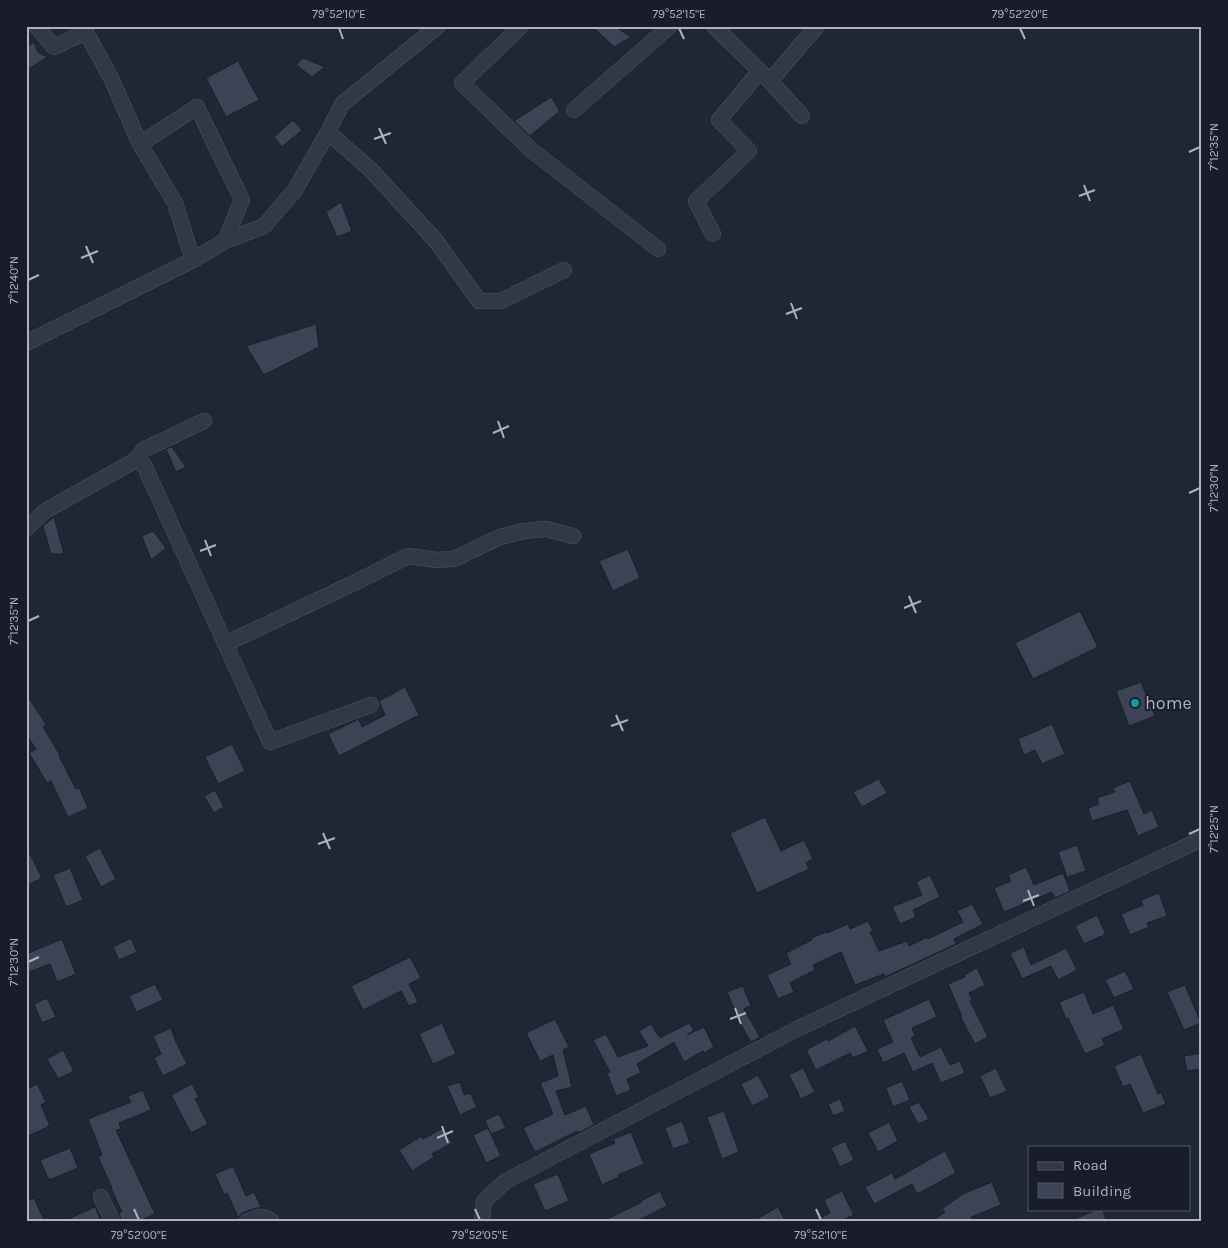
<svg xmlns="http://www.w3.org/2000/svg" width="1228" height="1248" font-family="Karla,sans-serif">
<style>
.building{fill:#3b4355;stroke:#1a1f2b}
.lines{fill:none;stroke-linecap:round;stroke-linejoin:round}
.minor-casing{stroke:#505563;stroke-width:16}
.minor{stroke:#323845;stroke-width:15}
.ticks{fill:none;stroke:#acb2c2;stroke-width:2}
.culture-dot{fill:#0f9aa8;stroke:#181d29;stroke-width:2}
.labels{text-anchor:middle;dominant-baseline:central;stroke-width:4;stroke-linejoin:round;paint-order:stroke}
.poi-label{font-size:18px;fill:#acb2c2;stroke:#181d29;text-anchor:start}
.neatline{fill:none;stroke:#acb2c2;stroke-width:2}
.ticks-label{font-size:12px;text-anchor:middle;fill:#acb2c2}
</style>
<rect width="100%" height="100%" fill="#1f2634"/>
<path class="building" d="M592,26H614L631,37L614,47Z
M34,42L38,52L47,57L26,71V47Z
M303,58L325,67L312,77L296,65Z
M238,61L259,100L226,117L206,78Z
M551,97L560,111L530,136L514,121Z
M293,120L302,130L282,147L274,137Z
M341,202L352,231L337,237L326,212Z
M316,324L319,347L264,375L246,346Z
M172,447L186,467L176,472L166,449Z
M54,517L64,554H51L43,526Z
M153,531L166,548L151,560L142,536Z
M628,549L640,578L613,591L599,561Z
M1080,611L1098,647L1033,679L1015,643Z
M1141,682L1155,716L1129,726L1116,691Z
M405,687L419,715L339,756L328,734L359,719L362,727L385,715L379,701Z
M26,694L46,724L43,727L60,755L59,756L76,789L79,787L88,808L68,817L51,781L47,783L29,753L36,749L26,734Z
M1052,724L1065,754L1042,764L1035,750L1024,755L1018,739Z
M232,744L245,771L218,784L205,757Z
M879,779L887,793L862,807L853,792Z
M1130,781L1144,814L1152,810L1159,827L1138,836L1127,810L1092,821L1088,808L1099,804L1097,798L1115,792L1113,788Z
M215,790L224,807L214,813L204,796Z
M765,817L781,851L804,840L813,859L806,863L809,869L757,893L730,833Z
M1077,845L1086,871L1067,877L1058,852Z
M26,846L42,878L26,886Z
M100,848L116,879L101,887L85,856Z
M1026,867L1034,885L1063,873L1070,891L1055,898L1052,892L1004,912L994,888L1011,881L1008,875Z
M70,868L83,900L66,907L53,875Z
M930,875L940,897L913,910L916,917L900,924L892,907L922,895L916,882Z
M1159,893L1167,916L1147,923L1149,927L1130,935L1121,914L1143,905L1141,900Z
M972,904L983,924L954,939L956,944L885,977L884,974L855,985L841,952L813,965L815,970L790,983L794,992L778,999L767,975L791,964L786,953L812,940L811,938L826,932L827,933L848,924L850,929L868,921L873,931L870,932L879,951L907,941L909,946L927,937L928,939L963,922L957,911Z
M1097,915L1106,934L1084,944L1075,926Z
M131,938L137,952L119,960L113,947Z
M62,939L76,974L57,982L50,964L26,973V954Z
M1024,947L1031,965L1066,948L1077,970L1058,980L1051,966L1022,979L1010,953Z
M410,957L421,978L409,984L418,1002L409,1006L401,991L363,1010L351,986Z
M977,968L985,985L969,993L972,1000L970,1001L988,1037L975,1044L961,1018L962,1017L948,984L965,977L964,975Z
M1125,971L1134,989L1114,998L1105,980Z
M155,984L163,1000L136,1012L129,996Z
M1185,985L1201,1023L1184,1030L1167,992Z
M743,986L751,1006L744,1009L760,1037L751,1042L740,1023L727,992Z
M1084,992L1093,1014L1113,1005L1124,1029L1102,1039L1105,1045L1085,1054L1068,1018L1066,1019L1059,1002Z
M47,998L56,1017L42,1023L34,1004Z
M929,999L937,1017L912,1028L915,1036L911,1038L920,1057L941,1047L950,1065L960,1061L965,1073L941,1083L932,1063L913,1072L904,1053L883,1063L877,1049L893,1042L883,1020Z
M555,1019L569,1047L563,1050L572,1087L556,1091L565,1115L586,1106L594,1125L578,1133L577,1131L535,1152L523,1128L553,1114L540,1083L558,1076L553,1055L540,1061L526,1033Z
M442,1023L456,1054L433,1064L419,1034Z
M689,1023L694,1030L687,1035L704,1027L714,1047L704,1053L703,1051L684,1062L674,1042L637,1064L641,1073L627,1079L631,1090L616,1096L607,1073L610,1072L593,1040L606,1034L618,1057L648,1046L639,1031L651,1024L660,1038Z
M855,1026L868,1051L853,1058L850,1053L816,1070L806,1050L827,1039L828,1041Z
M171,1028L176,1042L187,1064L163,1076L154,1058L161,1054L153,1036Z
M63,1050L74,1071L58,1079L47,1059Z
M1202,1053V1069L1187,1071L1184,1056Z
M1141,1054L1158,1094L1161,1092L1166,1104L1143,1113L1130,1084L1123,1087L1114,1066Z
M803,1068L815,1092L801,1099L789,1075Z
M996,1068L1007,1091L990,1098L980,1076Z
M758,1075L770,1097L752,1106L741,1084Z
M902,1081L910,1100L893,1107L886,1088Z
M460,1082L464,1095L470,1093L477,1107L460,1115L447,1086Z
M37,1084L46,1102L41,1105L50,1126L26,1137V1089Z
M192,1084L199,1097L195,1099L208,1124L191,1133L171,1095Z
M143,1090L151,1110L119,1123L121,1129L116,1130L155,1214L137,1222H122L119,1213L122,1212L111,1188H112L98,1157L102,1155L88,1119L131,1102L128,1096Z
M840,1099L845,1111L833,1116L828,1104Z
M919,1102L929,1119L918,1124L909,1107Z
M724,1111L739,1152L722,1159L707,1117Z
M499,1114L506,1128L491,1134L485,1120Z
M682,1121L690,1143L673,1149L665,1128Z
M889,1122L898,1141L878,1152L868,1133Z
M443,1128L452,1143L432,1154L434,1157L412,1171L399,1150L422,1136L423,1139Z
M488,1128L501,1156L486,1163L473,1135Z
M631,1132L644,1164L618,1175L619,1177L602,1185L589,1154L615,1143L613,1139Z
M845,1141L854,1160L840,1167L831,1148Z
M70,1148L78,1168L49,1180L40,1160Z
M945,1151L956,1173L917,1194L912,1184L874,1204L865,1187L892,1173L895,1179Z
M233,1166L246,1196L254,1192L261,1207L250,1210L242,1213L238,1217L227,1193L224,1195L215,1174Z
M558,1174L569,1201L545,1211L533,1184Z
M992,1182L1001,1205L971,1217L974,1222H931L945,1212L942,1209L963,1194Z
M660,1191L667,1206L635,1222H601L642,1202L641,1201Z
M842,1191L854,1215L839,1222H813L830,1213L824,1200Z
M34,1198L45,1222H26V1201Z
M95,1207L102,1222H62Z
M778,1207L786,1222H751Z
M1098,1209H1102L1107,1222H1068Z"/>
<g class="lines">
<g class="minor-casing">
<path id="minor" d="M36,26L54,47L86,32L111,78L140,144L175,203L193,260L225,241L242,200L197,107L140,144
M521,26L462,83L530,149L658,249
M714,26L770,81L802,116
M770,81L817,26
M574,110L670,26
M328,132L371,170L436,241L479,301H501L564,270
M713,234L696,201L749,151L719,120L760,71
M225,241L264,226L295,190L328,132L342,104L438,26
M26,343L193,260
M136,460L144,465L270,742L371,705
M26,529L45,511L136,460L143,450L204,421
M225,644L356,582L408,556L436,560L454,559L500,537L524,531L546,529L573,536
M101,1197L113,1222
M246,1222C257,1217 263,1213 272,1222
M482,1222L484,1201L506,1181L799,1028L1202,839"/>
</g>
<use href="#minor" class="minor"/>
</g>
<path class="ticks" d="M339,28L343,39M679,28L684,39M1020,28L1025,39M379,128L386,144M374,139L391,133M1189,152L1200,147M1084,185L1090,201M1079,196L1095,190M86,246L93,263M81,258L98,251M28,280L39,275M791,303L797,319M786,314L802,308M498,421L504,438M493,433L509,426M1189,493L1200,488M205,540L211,556M200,551L216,545M909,596L916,613M904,608L921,601M28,621L39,616M616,715L623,731M611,726L628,720M323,833L330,849M1189,834L1200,829M318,844L335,838M1028,890L1034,906M1023,901L1039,895M28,962L39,957M735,1008L741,1024M730,1019L746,1013M442,1126L448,1143M437,1138L453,1131M134,1209L139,1220M475,1209L480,1220M816,1209L821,1220"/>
<circle class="culture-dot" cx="1135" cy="703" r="5"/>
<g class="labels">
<g class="poi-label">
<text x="1145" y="703">home</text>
</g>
</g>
<rect width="1228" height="1248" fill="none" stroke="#181d29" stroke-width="55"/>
<rect x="1028" y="1146" width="162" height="65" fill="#181d29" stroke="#535966"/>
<rect x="1038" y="1162" width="25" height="8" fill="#323845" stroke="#535966"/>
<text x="1073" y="1170" font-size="15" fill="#acb2c2">Road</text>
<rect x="1038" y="1183" width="25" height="15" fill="#3b4355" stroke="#535966"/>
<text x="1073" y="1196" font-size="15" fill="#acb2c2">Building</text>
<rect x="28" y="28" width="1172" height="1192" class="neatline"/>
<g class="ticks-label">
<text x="339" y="18">79°52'10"E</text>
<text x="679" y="18">79°52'15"E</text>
<text x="1020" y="18">79°52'20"E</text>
<text transform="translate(1214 147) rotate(-90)" y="4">7°12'35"N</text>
<text transform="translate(14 280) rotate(-90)" y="4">7°12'40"N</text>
<text transform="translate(1214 488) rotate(-90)" y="4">7°12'30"N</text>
<text transform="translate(14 621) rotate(-90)" y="4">7°12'35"N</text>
<text transform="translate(1214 829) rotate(-90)" y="4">7°12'25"N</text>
<text transform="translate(14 962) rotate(-90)" y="4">7°12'30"N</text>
<text x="139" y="1239">79°52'00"E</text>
<text x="480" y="1239">79°52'05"E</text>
<text x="821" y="1239">79°52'10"E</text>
</g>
</svg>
